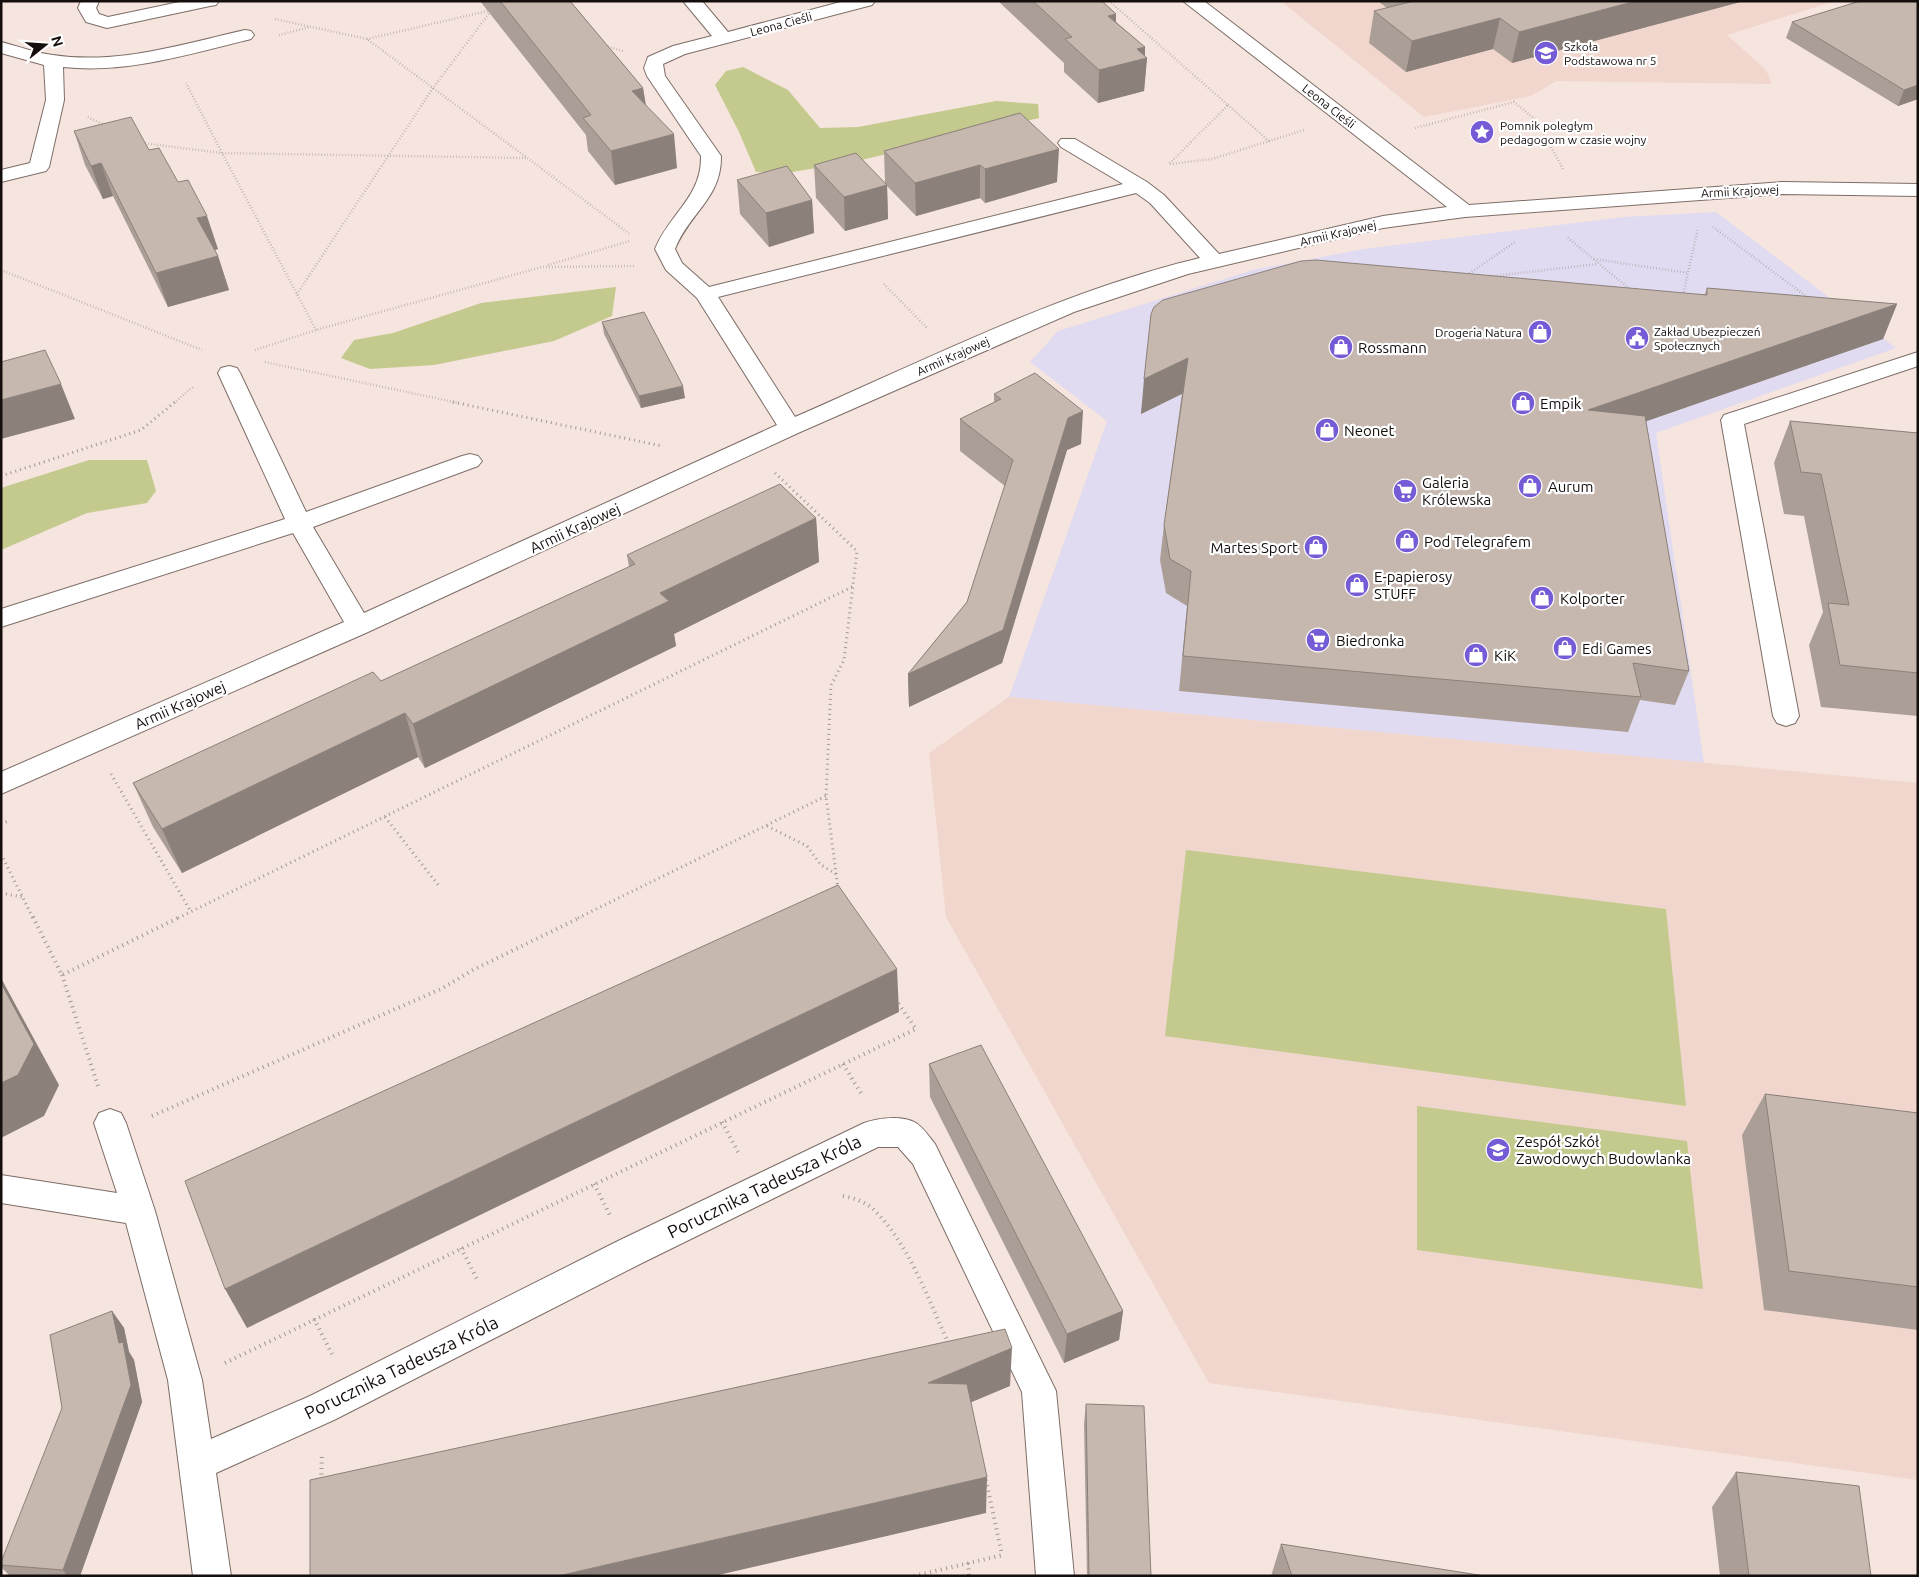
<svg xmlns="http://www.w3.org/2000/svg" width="1919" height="1577" font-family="Ubuntu,sans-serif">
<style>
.commercial{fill:#e1dbf1}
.built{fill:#f0d6cc}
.green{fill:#c4ca8d}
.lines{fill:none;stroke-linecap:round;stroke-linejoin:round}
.minor-casing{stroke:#7d6d67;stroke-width:2}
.path-far2{stroke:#a39691;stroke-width:2.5;stroke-dasharray:0.5 2.5;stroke-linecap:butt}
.path-far1{stroke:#a39691;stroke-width:3;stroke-dasharray:1 4;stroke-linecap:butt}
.path{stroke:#a39691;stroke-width:4;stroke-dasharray:1 4.5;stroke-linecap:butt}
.minor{fill:#fff;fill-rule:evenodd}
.wall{fill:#ab9e96}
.shaded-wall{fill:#8b817a}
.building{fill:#c7b8af;stroke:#8b817a}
.labels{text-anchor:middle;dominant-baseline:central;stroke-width:4.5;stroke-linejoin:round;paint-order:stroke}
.far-street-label{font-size:12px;fill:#140e0c;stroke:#fff}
.far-poi-label{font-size:12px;fill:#140e0c;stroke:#fff;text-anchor:start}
.poi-label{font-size:15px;fill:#140e0c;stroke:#fff;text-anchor:start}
.street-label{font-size:15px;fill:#140e0c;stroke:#fff}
.near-street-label{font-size:18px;fill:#140e0c;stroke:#fff}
</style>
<rect width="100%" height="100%" fill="#f6e4de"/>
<path class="commercial" d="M1716,212L1896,348L1656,433L1704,763L1009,697L1107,421L1030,362L1058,331L1253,270L1363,249L1624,217Z"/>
<path class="built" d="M1281,1H1835L1727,35L1766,70L1772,84L1556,81L1531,96L1424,117Z
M1009,697L1918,783V1480L1209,1383L946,917L929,753Z"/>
<path class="green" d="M743,67L788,90L820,128L858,127L996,101L1038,104L1039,118L853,162L786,173L756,172L739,132L715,85L726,71Z
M616,287L612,316L554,341L434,365L370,369L341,358L354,340L393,333L481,303Z
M89,460H147L156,491L147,503L87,513L1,550V488Z
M1186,850L1666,909L1686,1106L1165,1036Z
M1417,1106L1687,1141L1703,1289L1417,1250Z"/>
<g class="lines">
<g class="minor-casing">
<path id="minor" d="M81,1H99L96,8L99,14L108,17L184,1H219L216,5L210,6L107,28L86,22L78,8Z
M683,1H702L728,32L844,1H875L872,5L685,54L663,64L665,76L721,156C722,198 689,213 675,249L682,263L709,287L1123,184L1061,147L1058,143L1061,139H1075L1147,182L1164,195L1219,254L1383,216L1447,207L1183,1H1204L1469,205L1782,182L1918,184V196L1782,194L1465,217L1383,228L1188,274L1074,312L798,433L368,632L1,794V772L344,622L293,533L1,627V609L285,519L218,373L221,368L229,366L237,368L240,373L306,512L462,456L470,454L478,456L482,461L478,466L313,527L364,613L777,425L697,298L666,270L655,249C669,214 702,197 701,156L647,76L644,68L648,57L673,46L712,36ZM1136,193L1150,203L1200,258C1061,291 926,360 795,417L718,297Z
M245,30L251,31L254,35L251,39C190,54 126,74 63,67L64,100L49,167L46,171L1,182V170L30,163L46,100L44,65L1,53V42C18,46 35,53 53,55C118,65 183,44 245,30Z
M1918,352V366L1744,424L1799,716L1795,723L1786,726L1777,723L1773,716L1721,420L1724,415Z
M110,1109L121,1113L126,1123L155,1211L202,1380L211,1439L310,1396L618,1241L864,1123C878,1118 902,1115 916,1123C923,1127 930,1138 935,1144L1056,1391L1074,1576H1036L1022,1392L913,1164L898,1147H878L642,1263L334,1420L216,1473L231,1576H193L168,1380L126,1223L1,1203V1175L117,1193L94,1123L99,1113Z"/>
</g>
<path class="path-far2" d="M1109,1L1228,105L1169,164
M275,19L367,39L631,235
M279,35L310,27
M367,39L492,10
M605,46L623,51
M1228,105L1269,141
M88,117L104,125
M1415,128L1514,102L1537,121L1564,171
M142,143L222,153L186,83
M1170,164L1212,159L1304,130
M1713,227L1810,299
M1568,238L1631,290
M1594,259L1688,273
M548,265L630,241
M1,270L202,350
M1467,275L1515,242
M1494,276L1597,264
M884,284L927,328
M297,294L433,88L491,11
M1683,295L1698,228
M316,330L222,153L526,158
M255,350L316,330L542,267L635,266
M265,362L459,403
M174,403L194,386"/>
<path class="path-far1" d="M453,402L662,446
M775,473L857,551L844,660L831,685L826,796L838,889
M1,476L141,430L175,402
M111,774L191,912
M385,817L439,886
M1,824L8,821
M767,826L807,846L821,865L836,874
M1,854L33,918
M1,893L22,897
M178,918L854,586
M578,918L826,796"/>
<path class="path" d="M33,917L62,975L180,917
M62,975L98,1086
M843,1064L862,1095
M152,1116L441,989L473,970L581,917
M722,1122L739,1154
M594,1184L610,1215
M843,1196C854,1198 866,1202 874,1210C910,1245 928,1300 949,1344
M461,1248L478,1281
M314,1319L332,1354
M225,1363L916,1029L898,1003
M321,1480L322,1454
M986,1480L1002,1555
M968,1563L969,1576
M914,1576L1003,1555"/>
<use href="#minor" class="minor"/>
</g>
<path class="wall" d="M480,1H570L643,88L646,105L677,168L615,185L588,151L586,135Z
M998,1H1102L1116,14V22L1145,47V56L1147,58L1144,91L1098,103L1064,72V63Z
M1378,1H1744L1512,63L1493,49L1406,72L1369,43L1374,11L1387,8Z
M1860,1L1918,99L1898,106L1786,38L1792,22Z
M1020,113L1057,182L985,203L980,198L916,216L887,186L888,219L845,231L816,198L814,165L885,183L884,151Z
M74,131L149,150L178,182L218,249L215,250L218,256L229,290L168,307L113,196L103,199L85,165Z
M737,180L812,200L814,233L769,247L740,214Z
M1707,288L1897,304L1883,339L1646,421L1689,671L1675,705L1640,700L1628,732L1179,691L1187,606L1166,593L1160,560L1164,525L1182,393L1141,414L1154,307L1705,294Z
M602,322L685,398L641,408L604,334Z
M994,394L1081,444L1067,450L1002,663L909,707L908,674L967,602L1005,486L960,451V419L994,402Z
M1790,421L1918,433V716L1821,707L1809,645L1823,612L1804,516L1784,514L1774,463Z
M816,518L819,562L674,634L676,646L425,768L418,757L182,873L153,827L133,783L381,681L629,567L627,555Z
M929,1064L1123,1311L1119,1340L1064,1363L930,1097Z
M1765,1094L1918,1113V1330L1764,1310L1742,1135Z
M112,1311L124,1328L129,1352L134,1360L142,1402L80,1576H10L1,1567V1562Z
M1086,1404L1151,1576H1087L1084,1424Z
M1736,1472L1871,1576H1720L1712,1507Z
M1281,1544L1485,1576H1271Z"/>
<path class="shaded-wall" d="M1636,1H1744L1512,63L1519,32Z
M1116,14L1115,46L1108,16Z
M1500,18L1493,49L1406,72L1412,41Z
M1145,47V59L1147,58L1144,91L1098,103L1099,70L1137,49Z
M1918,85V99L1898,106L1904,90Z
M643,88L648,121L632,91Z
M674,134L677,168L615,185L611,151Z
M1059,149L1057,182L985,203V169Z
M101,163L113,196L103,199L91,166Z
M980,165V198L916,216L915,183Z
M887,185L888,219L845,231L844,197Z
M812,200L814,233L769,247L766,213Z
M207,216L218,249L208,252L197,218Z
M218,256L229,290L168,307L156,273Z
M1897,304L1883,339L1578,445L1588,410Z
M1188,358L1184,393L1141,414L1144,379Z
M61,384L75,419L1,439V400Z
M683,386L685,398L641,408L639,396Z
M1083,411L1081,444L1067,450L1002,663L909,707L908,674L1003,630L1068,418Z
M816,518L819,562L674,634L676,646L425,768L413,724L660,593Z
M405,713L418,757L182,873L162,829Z
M897,969L899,1012L247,1328L225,1289Z
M1,978L59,1085L44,1116L1,1138Z
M112,1311L124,1328L129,1352L134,1360L142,1402L80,1576H67L63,1570Z
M1123,1311L1119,1340L1064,1363L1067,1334Z
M1012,1348L1010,1386L929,1420L928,1383Z
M987,1477L986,1513L714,1576H558Z"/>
<path class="building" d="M500,1H570L643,88L632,91L674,134L611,151L583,118L591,115Z
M1033,1H1102L1116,14L1108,16L1145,47L1137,49L1147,58L1099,70L1065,39L1072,37Z
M1414,1H1636L1519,32L1500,18L1412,41L1374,11Z
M1860,1H1918V85L1904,90L1792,22Z
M1020,113L1059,149L985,169L980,165L915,183L884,151Z
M131,117L149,150L159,148L178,182L188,180L207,216L197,218L218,256L156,273L101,163L91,166L74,131Z
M856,153L887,185L844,197L814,165Z
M787,166L812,200L766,213L737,180Z
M1316,260L1707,295V288L1897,304L1588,410L1645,416L1689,671L1633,663L1641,697L1183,656L1191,571L1170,559L1164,525L1188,358L1144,379L1151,314L1154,307L1163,300L1301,261Z
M644,312L683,386L639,396L602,322Z
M45,350L61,384L1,400V362Z
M1035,373L1083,411L1068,418L1003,630L908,674L967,602L1013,460L960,419L1001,399L994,394Z
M1790,421L1918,433V673L1840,665L1828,603L1849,605L1821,474L1801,472Z
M780,484L816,518L660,593L669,601L413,724L405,713L162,829L133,783L373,672L381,681L635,564L627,555Z
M838,885L897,969L225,1289L185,1181Z
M1,983L34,1044L18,1075L1,1083Z
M981,1045L1123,1311L1067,1334L929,1064Z
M1765,1094L1918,1113V1287L1789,1271Z
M112,1311L119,1343L123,1342L131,1385L63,1570L1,1565V1562L62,1408L50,1335Z
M1005,1329L1012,1348L928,1383L967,1384L987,1477L558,1576H310V1480Z
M1086,1404L1144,1406L1151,1576H1089Z
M1736,1472L1859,1486L1871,1576H1749Z
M1281,1544L1485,1576H1292Z"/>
<defs>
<g id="school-disc" transform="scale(1.25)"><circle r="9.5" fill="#755bd5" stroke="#fff"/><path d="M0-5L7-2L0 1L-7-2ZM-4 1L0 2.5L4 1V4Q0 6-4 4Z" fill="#fff"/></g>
<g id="sight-disc" transform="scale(1.25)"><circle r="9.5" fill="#755bd5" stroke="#fff"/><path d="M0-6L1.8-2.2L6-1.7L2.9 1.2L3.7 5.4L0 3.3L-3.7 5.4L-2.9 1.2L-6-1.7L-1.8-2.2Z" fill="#fff"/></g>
<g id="shop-disc" transform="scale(1.25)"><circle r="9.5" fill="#755bd5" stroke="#fff"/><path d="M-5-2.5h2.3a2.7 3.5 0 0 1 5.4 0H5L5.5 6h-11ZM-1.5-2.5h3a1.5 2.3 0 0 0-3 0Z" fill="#fff"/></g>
<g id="civic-disc" transform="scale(1.25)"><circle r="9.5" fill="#755bd5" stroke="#fff"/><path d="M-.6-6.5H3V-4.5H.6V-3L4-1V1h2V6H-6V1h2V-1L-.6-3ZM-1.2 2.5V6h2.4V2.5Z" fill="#fff"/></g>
<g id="supermarket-disc" transform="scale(1.25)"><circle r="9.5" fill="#755bd5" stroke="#fff"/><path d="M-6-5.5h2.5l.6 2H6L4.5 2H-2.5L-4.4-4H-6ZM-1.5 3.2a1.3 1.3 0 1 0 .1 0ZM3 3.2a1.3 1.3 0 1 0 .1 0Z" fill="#fff"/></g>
</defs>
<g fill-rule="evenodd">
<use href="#school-disc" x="1546" y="53"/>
<use href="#sight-disc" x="1482" y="132"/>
<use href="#shop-disc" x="1540" y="332"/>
<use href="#civic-disc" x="1637" y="338"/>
<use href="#shop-disc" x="1341" y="347"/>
<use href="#shop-disc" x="1523" y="403"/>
<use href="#shop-disc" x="1327" y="430"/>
<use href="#shop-disc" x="1530" y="486"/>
<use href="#supermarket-disc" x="1405" y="491"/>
<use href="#shop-disc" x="1407" y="541"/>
<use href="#shop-disc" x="1316" y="547"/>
<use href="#shop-disc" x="1357" y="585"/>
<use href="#shop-disc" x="1542" y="598"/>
<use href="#supermarket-disc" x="1318" y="640"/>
<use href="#shop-disc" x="1565" y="648"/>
<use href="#shop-disc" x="1476" y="655"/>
<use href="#school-disc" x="1498" y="1150"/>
</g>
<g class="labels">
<g class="far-street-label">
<text transform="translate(781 24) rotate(-15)">Leona Cieśli</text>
<text transform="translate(1329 106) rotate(38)">Leona Cieśli</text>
<text transform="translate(1740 191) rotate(-3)">Armii Krajowej</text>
<text transform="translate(1338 233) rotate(-13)">Armii Krajowej</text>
<text transform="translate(953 356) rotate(-24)">Armii Krajowej</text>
</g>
<g class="far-poi-label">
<text x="1564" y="46">Szkoła<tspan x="1564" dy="14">Podstawowa nr 5</tspan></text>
<text x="1500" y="125">Pomnik poległym<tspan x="1500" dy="14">pedagogom w czasie wojny</tspan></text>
<text x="1654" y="331">Zakład Ubezpieczeń<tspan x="1654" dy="14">Społecznych</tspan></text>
<text x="1522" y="332" text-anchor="end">Drogeria Natura</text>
</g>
<g class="poi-label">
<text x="1358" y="347">Rossmann</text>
<text x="1540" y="403">Empik</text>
<text x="1344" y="430">Neonet</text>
<text x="1422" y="482">Galeria<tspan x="1422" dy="17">Królewska</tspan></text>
<text x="1548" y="486">Aurum</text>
<text x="1424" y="541">Pod Telegrafem</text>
<text x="1298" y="547" text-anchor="end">Martes Sport</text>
<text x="1374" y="576">E-papierosy<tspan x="1374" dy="17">STUFF</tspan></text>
<text x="1560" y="598">Kolporter</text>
<text x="1336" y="640">Biedronka</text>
<text x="1582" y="648">Edi Games</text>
<text x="1494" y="655">KiK</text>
<text x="1516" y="1141">Zespół Szkół<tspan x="1516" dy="17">Zawodowych Budowlanka</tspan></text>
</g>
<g class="street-label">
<text transform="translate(575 528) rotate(-25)">Armii Krajowej</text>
<text transform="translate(180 705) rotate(-24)">Armii Krajowej</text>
</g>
<g class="near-street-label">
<text transform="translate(764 1186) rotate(-26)">Porucznika Tadeusza Króla</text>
<text transform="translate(401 1367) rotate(-26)">Porucznika Tadeusza Króla</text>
</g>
</g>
<rect width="1919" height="1577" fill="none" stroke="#140e0c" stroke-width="5"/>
<g transform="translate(45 45) rotate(73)" stroke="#ffffff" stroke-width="4" paint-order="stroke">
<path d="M0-4L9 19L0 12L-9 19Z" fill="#140e0c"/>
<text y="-8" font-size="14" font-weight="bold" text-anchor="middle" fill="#140e0c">N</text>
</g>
</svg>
